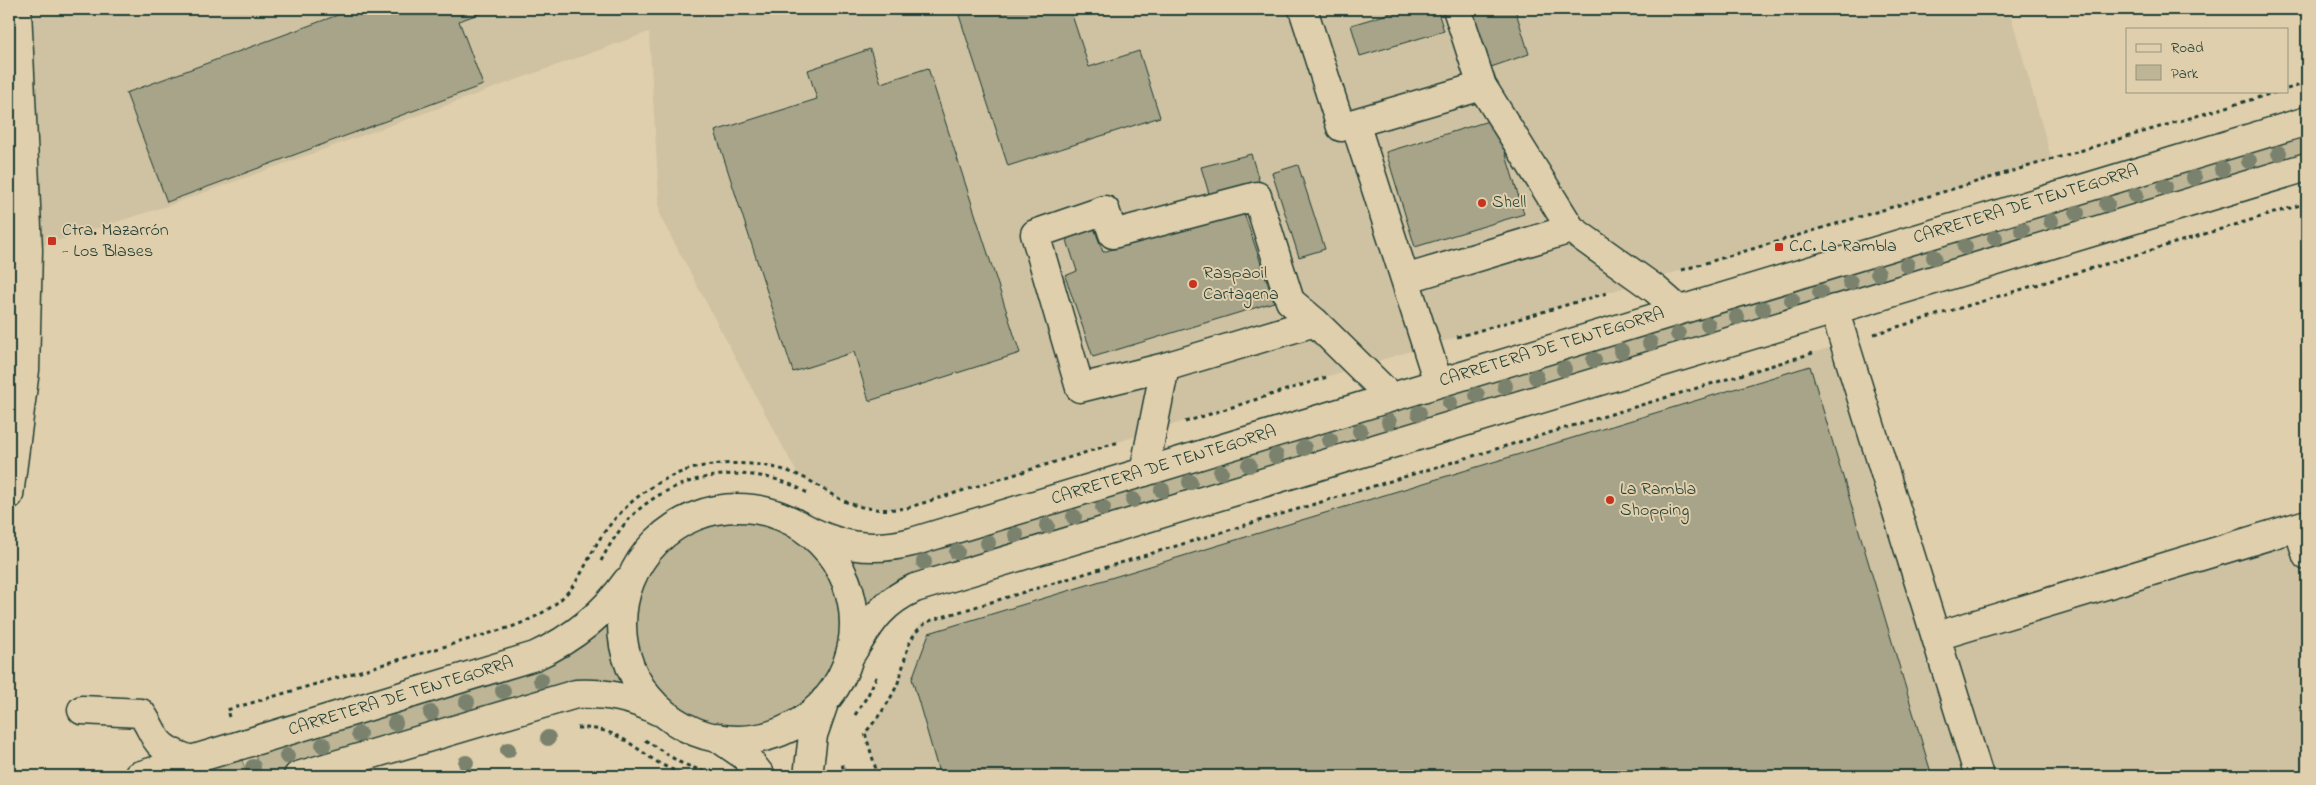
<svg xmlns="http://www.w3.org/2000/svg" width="2316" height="785" font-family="'Indie Flower',sans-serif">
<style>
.built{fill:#cfc2a2}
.green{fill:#bdb596;stroke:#6e7965}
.building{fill:#a7a489;stroke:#1f3d34}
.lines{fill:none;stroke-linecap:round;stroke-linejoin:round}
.minor-casing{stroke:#1f3d34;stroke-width:31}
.major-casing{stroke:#1f3d34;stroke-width:31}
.path{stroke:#1f3d34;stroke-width:3;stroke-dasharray:4 4;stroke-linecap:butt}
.minor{stroke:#e0cfac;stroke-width:28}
.major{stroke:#e0cfac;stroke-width:28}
.tree{fill:#7a826d}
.poi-dot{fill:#c8321e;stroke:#e0cfac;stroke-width:2}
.labels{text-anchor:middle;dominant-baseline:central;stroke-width:4;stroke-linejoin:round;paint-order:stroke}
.poi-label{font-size:18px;fill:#1f3d34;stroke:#e0cfac;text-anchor:start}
.street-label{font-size:18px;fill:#1f3d34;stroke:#e0cfac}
</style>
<rect width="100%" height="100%" fill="#e0cfac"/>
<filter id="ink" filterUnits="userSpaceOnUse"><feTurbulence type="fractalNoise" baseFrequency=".02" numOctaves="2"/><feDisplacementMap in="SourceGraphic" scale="10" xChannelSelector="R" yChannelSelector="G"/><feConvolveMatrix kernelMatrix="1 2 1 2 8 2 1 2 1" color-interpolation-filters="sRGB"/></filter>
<g filter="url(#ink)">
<path class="built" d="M9,9H2009L2052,160L1361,366L907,508L889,510L855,506L798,475L660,216L649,32L167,206L28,250L23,134L9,135Z
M1845,343L1937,636L2307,524V776H878L865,733L884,708L898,683L913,633L920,625L932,620Z"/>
<path class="green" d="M2307,121V167L915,588L849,657L831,693L800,721L771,735L739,739L707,735L687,728L668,716L611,694L298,776H262L251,742L535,656L620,591L656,542L674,527L695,516L725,509L764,511L858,546Z
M238,746L247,776H138Z"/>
<path class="building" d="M354,9H492L459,21L483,85L167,202L126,93Z
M957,9H1070L1089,67L1139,51L1160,117L1008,166Z
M1405,9H1437L1444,31L1360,56L1351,25Z
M1472,9H1515L1529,54L1491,67Z
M870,49L881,83L928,68L1020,353L869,401L854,352L793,372L715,131L817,99L808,70Z
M1495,119L1524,214L1415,247L1386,152Z
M1251,154L1260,184L1210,197L1201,167Z
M1298,165L1325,249L1299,257L1272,173Z
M1243,210L1274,302L1093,357L1065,276L1077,271L1065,234L1093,225L1103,252Z
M1810,366L1932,776H940L912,679L929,633Z"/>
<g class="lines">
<g class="minor-casing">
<path id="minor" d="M1303,9L1341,127L1482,86
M1457,9L1482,86L1571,229L1655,289L1679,310
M1355,123L1438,382
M1405,279L1571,229
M1834,309L1979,776
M1315,322L1165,367L1080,388L1035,234L1105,210L1113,234L1257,196L1290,301L1315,322L1391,397
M1144,472L1165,367
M2298,527L2307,556
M1937,636L2307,524
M82,710L141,713C148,722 151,731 157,740C164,751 180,756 191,760"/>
</g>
<g class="major-casing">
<path id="major" d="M9,495L25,370L28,250L17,9
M622 624a116 116 0 1 1 232 0a116 116 0 1 1-232 0Z
M797,524C837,546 868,553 912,542L2307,121
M849,657C869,626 879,604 915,588L2307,167
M717,737L746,757L761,776
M138,776L535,656C572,639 603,615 627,581
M298,776L576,694C606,693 631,697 658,711
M808,776L813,735L825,700"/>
</g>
<path class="path" d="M2287,89L2307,83
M1682,270L2280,91
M1874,334L2307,203
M1457,337L1607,293
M1185,422L1327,377
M601,561C610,543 622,525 637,511C682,471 757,461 809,494
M855,715L868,695L877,675
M229,717L227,710L511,627C531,620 551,610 566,594C581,579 588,558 599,540C623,503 661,473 705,466C734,461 770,463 798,475C813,481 826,492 840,499C861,510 884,511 907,508L1119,442
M577,728C615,727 628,743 657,762C667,768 678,772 689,776
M645,740L679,762L714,776
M840,774L844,772L842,763
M878,776L865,733C878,718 889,703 897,685C908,659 903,634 932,620L1816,352"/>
<use href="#minor" class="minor"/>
<use href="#major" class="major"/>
</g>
<g class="tree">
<circle cx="2279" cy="153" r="8"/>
<circle cx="2249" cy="161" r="8"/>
<circle cx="2222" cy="169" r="8"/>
<circle cx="2194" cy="178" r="8"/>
<circle cx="2165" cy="187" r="8"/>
<circle cx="2136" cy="195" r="8"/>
<circle cx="2107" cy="204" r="8"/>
<circle cx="2077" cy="213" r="8"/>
<circle cx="2051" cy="221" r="8"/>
<circle cx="2022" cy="230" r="8"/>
<circle cx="1995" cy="238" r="8"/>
<circle cx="1965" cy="247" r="8"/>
<circle cx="1934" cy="257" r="8"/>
<circle cx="1907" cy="265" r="8"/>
<circle cx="1878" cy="273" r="8"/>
<circle cx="1850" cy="282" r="8"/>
<circle cx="1820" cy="292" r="8"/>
<circle cx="1792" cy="300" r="8"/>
<circle cx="1763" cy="309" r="8"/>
<circle cx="1737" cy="317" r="8"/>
<circle cx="1708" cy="325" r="8"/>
<circle cx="1678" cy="334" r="8"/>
<circle cx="1650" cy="343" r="8"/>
<circle cx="1621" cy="351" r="8"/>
<circle cx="1594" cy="360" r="8"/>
<circle cx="1564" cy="369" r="8"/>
<circle cx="1536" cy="377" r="8"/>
<circle cx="1505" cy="386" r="8"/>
<circle cx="1477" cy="395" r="8"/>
<circle cx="1450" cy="403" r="8"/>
<circle cx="1419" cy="413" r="8"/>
<circle cx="1389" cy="422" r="8"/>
<circle cx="1360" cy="431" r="8"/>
<circle cx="1330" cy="440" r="8"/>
<circle cx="1304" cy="448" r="8"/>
<circle cx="1276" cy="456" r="8"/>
<circle cx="1249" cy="465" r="8"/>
<circle cx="1221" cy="472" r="8"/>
<circle cx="1190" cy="482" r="8"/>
<circle cx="1162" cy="490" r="8"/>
<circle cx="1133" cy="500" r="8"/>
<circle cx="1103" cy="508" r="8"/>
<circle cx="1074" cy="517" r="8"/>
<circle cx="1047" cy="526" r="8"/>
<circle cx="1016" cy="535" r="8"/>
<circle cx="988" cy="543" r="8"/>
<circle cx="957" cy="552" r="8"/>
<circle cx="924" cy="562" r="8"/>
<circle cx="541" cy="680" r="8"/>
<circle cx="503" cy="691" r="8"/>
<circle cx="467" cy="702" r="8"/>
<circle cx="431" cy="713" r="8"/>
<circle cx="395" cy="723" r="8"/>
<circle cx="359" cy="734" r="8"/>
<circle cx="548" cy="738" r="8"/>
<circle cx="323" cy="745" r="8"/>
<circle cx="508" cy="750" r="8"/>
<circle cx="287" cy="756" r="8"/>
<circle cx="466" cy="763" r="8"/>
<circle cx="253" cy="767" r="8"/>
</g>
</g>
<g class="poi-dot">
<circle cx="1482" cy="203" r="5"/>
<rect x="47" y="236" width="10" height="10" rx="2.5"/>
<rect x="1774" y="242" width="10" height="10" rx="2.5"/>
<circle cx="1193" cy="284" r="5"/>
<circle cx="1610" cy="500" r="5"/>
</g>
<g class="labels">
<g class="poi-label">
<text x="1492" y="203">Shell</text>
<text x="62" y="231">Ctra. Mazarrón<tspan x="62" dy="21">- Los Blases</tspan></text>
<text x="1789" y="247">C.C. La Rambla</text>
<text x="1203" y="274">Raspaoil<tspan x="1203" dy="21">Cartagena</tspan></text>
<text x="1620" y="490">La Rambla<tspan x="1620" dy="21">Shopping</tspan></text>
</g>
<g class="street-label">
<text transform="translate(2026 205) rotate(-17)">CARRETERA DE TENTEGORRA</text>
<text transform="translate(1552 348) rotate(-17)">CARRETERA DE TENTEGORRA</text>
<text transform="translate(1164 466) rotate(-17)">CARRETERA DE TENTEGORRA</text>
<text transform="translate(401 697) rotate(-17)">CARRETERA DE TENTEGORRA</text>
</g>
</g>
<rect width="2316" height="785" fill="none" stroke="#e0cfac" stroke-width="30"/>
<rect x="15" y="15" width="2286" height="755" fill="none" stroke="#1f3d34" stroke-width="2" filter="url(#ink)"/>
<rect x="2126" y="28" width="162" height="65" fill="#e0cfac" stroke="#93957c"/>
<rect x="2136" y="44" width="25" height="8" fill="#e0cfac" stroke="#93957c"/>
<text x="2171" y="52" font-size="15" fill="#1f3d34">Road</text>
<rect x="2136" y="65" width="25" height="15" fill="#bdb596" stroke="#93957c"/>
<text x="2171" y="78" font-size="15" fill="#1f3d34">Park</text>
</svg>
